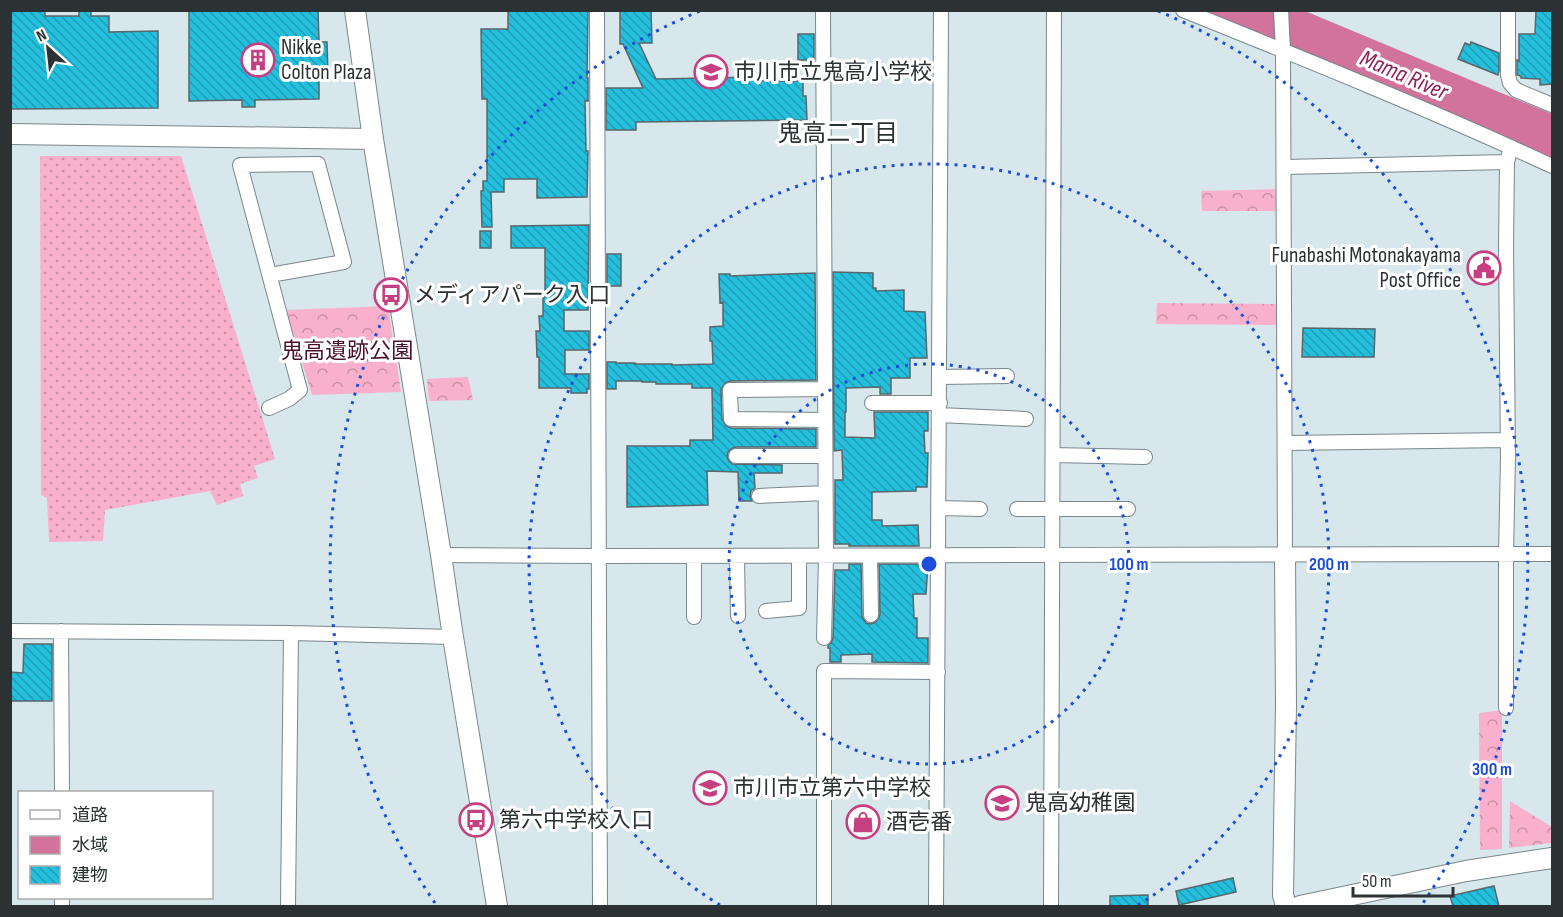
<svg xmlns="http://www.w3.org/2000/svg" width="1563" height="917" font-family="'Sofia Sans Condensed','Noto Sans JP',sans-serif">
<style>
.grass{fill:url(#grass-dots)}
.forest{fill:url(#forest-crowns)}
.water{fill:#d1739b}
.building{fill:url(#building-back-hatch);stroke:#59666a;stroke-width:1.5}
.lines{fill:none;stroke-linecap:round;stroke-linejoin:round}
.street-casing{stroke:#79878b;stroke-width:16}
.secondary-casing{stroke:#79878b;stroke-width:22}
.street{stroke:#fff;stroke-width:14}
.secondary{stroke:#fff;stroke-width:20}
.ring{fill:none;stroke:#1d4ed8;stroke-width:3;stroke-dasharray:3 6}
.labels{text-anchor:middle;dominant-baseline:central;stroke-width:6;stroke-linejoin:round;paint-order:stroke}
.poi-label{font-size:22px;fill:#2c3233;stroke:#fff;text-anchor:start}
.park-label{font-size:22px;fill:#4a0f2c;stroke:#fff}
.water-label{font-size:24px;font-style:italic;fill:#91205a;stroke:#fff}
.neighbourhood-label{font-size:24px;fill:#2c3233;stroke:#fff}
.centre{fill:#1d4ed8;stroke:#fff;stroke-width:3}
.ring-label{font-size:18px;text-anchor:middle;font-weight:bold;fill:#1d4ed8;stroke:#fff;stroke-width:6;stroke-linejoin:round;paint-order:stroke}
</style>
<defs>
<pattern id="grass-dots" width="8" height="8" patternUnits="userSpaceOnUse" patternTransform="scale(1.5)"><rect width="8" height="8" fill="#f9b0cc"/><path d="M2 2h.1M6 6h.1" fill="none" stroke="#ca90a6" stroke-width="1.8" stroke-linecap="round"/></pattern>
<pattern id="forest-crowns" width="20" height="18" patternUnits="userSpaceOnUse" patternTransform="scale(1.5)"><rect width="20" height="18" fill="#f9b0cc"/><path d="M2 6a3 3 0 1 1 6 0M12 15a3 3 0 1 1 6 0" fill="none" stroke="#ca90a6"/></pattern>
<pattern id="building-back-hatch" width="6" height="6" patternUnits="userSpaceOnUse" patternTransform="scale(1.5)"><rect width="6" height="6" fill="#25bfde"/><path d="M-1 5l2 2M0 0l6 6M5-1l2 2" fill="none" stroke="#209cb5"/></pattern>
</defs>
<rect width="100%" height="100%" fill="#d7e7eb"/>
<path class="grass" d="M40,156H181L275,459L254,466L258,478L240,484L243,496L217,505L210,491L105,510L103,541L49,542L47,498L41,495Z"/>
<path class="forest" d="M1278,189V211H1202L1201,191Z
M1157,303L1278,304V325L1156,324Z
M388,306L401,392L312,395L286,310Z
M468,377L473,400L429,401L427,379Z
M1502,710V849L1480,850L1479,713Z
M1510,801L1552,827V843L1509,848Z"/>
<path class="water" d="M1207,11H1305L1552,114V159Z"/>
<path class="building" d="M10,10H45V16H79V11H91V16H109V32L158,31V108L10,109Z
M189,10H318L319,42H327L328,77H319V99L255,100V107H242V100L189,101Z
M508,10H588L587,78H588V101H585L586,151H588L587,197L537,198V179H504V192H491L492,227H482L481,191H483V181H487V99H482L481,29H508Z
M620,10H651L652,43H639L656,79L758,77V81H803V96H806L807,120L636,122V130H606V88H643L623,44H620Z
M1536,10H1552V84L1540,85V79L1521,78V76L1517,75V60L1519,61V34H1535Z
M798,34H814V60H798Z
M1471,42L1499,53V71L1498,75L1458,59L1465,43L1470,45Z
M589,225L588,310H564V331H589V350H565V374H589V389H587V393H571V388H539V357H537L536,331H540L539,316H543V297H545V248H511V226Z
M480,231H491V248H480Z
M607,254H621V286H607Z
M1497,258V278H1473L1474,259Z
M833,272L873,273V288H876V291L904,290V311L925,312L927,358H910V378H891V394H880V387L846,388V412H845V437L875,438L874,412H928V431H924L925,453H928L927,487H916V491L872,492V520H882V526L918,525L919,546H849V544H835V480H843L842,450L834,451Z
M815,273L816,380L730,381L725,383L721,390L722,419L726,426L731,428L816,429V447H736L731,449L728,452L727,457L729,461L732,464L782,465V473H754L755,488L751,491L750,496L752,501H739L738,472L707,471L708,505L627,507V446H690V440H713L712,388H692V384H656V382H642V381H616V389H607V362H616V363H635V364H672V365L713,364L712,341H710V327L723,326V302L720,303L719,274H730V276Z
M1303,328L1375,329L1374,357H1302Z
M849,564H861L862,616L866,623L871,624L876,622L880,615L879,564H928L926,594H913L914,618H917V638H928V663L872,662V654L841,655V662H830V648H828V646L831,643L833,638L835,570H849Z
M24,644H52V701H10V672L23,673Z
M1233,878L1236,892L1179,905L1176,891Z
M1494,886L1499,906H1453L1450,896Z
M1148,895V906H1110V896Z"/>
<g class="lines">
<g class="street-casing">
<path id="street" d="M597,10L600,906
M823,10L826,556L824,638
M1183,10C1307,60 1431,110 1552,166
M1281,10L1283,50L1285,556
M1508,10V75L1510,83L1516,90L1552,105
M1284,167L1507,162
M940,377L1007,376
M825,389L730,390L731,419L825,420
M872,403H940
M269,408L289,399L300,390L240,165L318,164L344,262L270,275
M939,415L1026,419
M1285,443L1508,440
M1053,455L1145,457
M736,456H825
M759,496L825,493
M939,508L980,509
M1017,509H1128
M441,555L599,556L1552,554
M737,556L738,616
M870,556L871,615
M766,611L799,608V556
M694,617V556
M10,631L291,633L453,637
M61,631L62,792
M1506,708V554L1508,457L1506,248L1507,162L1511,147
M62,898V906
M288,906L291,633
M824,906V671L938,672
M936,906L941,10
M1051,906L1054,10"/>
</g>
<g class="secondary-casing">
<path id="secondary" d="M355,10L373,139L441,555L453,637L497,906
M10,134L373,139
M1285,556L1286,705L1283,895L1286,906
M1300,906L1466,871L1552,858"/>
</g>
<use href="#street" class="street"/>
<use href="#secondary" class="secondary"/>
</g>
<g class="ring">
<circle cx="929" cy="564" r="200"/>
<path d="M720 905A400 400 0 1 1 1138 905"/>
<path d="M435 903A599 599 0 0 1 700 11M1158 11A599 599 0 0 1 1423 903"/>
</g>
<defs>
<g id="building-ring" transform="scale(1.725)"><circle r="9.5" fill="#fff" stroke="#c64081" stroke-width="1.5"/><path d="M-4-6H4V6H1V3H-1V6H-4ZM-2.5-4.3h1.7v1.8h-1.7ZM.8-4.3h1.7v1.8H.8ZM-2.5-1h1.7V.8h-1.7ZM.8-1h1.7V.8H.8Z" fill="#c64081"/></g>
<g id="school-ring" transform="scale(1.725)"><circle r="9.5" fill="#fff" stroke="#c64081" stroke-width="1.5"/><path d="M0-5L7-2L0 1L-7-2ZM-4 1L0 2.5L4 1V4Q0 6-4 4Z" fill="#c64081"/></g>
<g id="civic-ring" transform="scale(1.725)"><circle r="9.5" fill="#fff" stroke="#c64081" stroke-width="1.5"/><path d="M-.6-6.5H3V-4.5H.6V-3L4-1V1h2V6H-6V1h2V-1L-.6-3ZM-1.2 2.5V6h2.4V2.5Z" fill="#c64081"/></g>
<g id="bus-ring" transform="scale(1.725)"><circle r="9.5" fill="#fff" stroke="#c64081" stroke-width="1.5"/><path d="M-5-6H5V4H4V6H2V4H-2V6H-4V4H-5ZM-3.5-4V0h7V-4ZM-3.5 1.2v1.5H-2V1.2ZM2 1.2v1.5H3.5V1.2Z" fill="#c64081"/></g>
<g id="shop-ring" transform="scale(1.725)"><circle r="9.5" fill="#fff" stroke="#c64081" stroke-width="1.5"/><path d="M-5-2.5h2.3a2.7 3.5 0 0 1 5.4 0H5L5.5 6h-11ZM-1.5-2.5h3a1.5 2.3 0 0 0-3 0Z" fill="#c64081"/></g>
</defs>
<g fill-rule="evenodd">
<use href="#building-ring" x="258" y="60"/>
<use href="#school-ring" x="711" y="72"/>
<use href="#civic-ring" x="1484" y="268"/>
<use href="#bus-ring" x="391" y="295"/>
<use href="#school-ring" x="710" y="788"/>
<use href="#school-ring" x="1002" y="803"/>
<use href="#bus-ring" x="476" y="820"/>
<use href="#shop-ring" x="863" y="822"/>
</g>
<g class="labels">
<g class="poi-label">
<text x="281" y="47">Nikke<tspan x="281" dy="25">Colton Plaza</tspan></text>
<text x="734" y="72">市川市立鬼高小学校</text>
<text x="1461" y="255" text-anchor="end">Funabashi Motonakayama<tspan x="1461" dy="25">Post Office</tspan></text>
<text x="414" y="295">メディアパーク入口</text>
<text x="733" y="788">市川市立第六中学校</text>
<text x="1025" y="803">鬼高幼稚園</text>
<text x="499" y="820">第六中学校入口</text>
<text x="886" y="822">酒壱番</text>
</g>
<g class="park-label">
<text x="347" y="351">鬼高遺跡公園</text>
</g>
<g class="water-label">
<text transform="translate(1404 75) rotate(23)">Mama River</text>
</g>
<g class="neighbourhood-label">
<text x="838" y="133">鬼高二丁目</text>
</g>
</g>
<circle cx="929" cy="564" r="9" class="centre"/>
<g class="ring-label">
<text x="1129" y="570">100 m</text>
<text x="1329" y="570">200 m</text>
<text x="1492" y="775">300 m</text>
</g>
<rect width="1563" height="917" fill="none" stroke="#2c3233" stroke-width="24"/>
<rect x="18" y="791" width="195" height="108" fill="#ffffff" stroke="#abadad" stroke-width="1.5"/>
<rect x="30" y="810" width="30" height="9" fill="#ffffff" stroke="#abadad" stroke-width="1.5"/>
<text x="72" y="821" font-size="18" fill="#2c3233">道路</text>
<rect x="30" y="836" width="30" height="18" fill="#d1739b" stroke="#abadad" stroke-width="1.5"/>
<text x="72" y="851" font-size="18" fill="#2c3233">水域</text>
<rect x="30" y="866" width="30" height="18" fill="url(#building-back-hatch)" stroke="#abadad" stroke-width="1.5"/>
<text x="72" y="881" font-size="18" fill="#2c3233">建物</text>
<g transform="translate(48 48) rotate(333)" stroke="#ffffff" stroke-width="4.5" paint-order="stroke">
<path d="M0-4.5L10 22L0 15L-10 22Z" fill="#2c3233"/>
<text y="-9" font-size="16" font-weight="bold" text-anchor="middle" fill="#2c3233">N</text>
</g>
<path d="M1353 887v9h100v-9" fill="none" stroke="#2c3233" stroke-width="3"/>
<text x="1362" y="887" font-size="18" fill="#2c3233" stroke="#ffffff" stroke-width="4.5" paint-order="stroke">50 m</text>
</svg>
